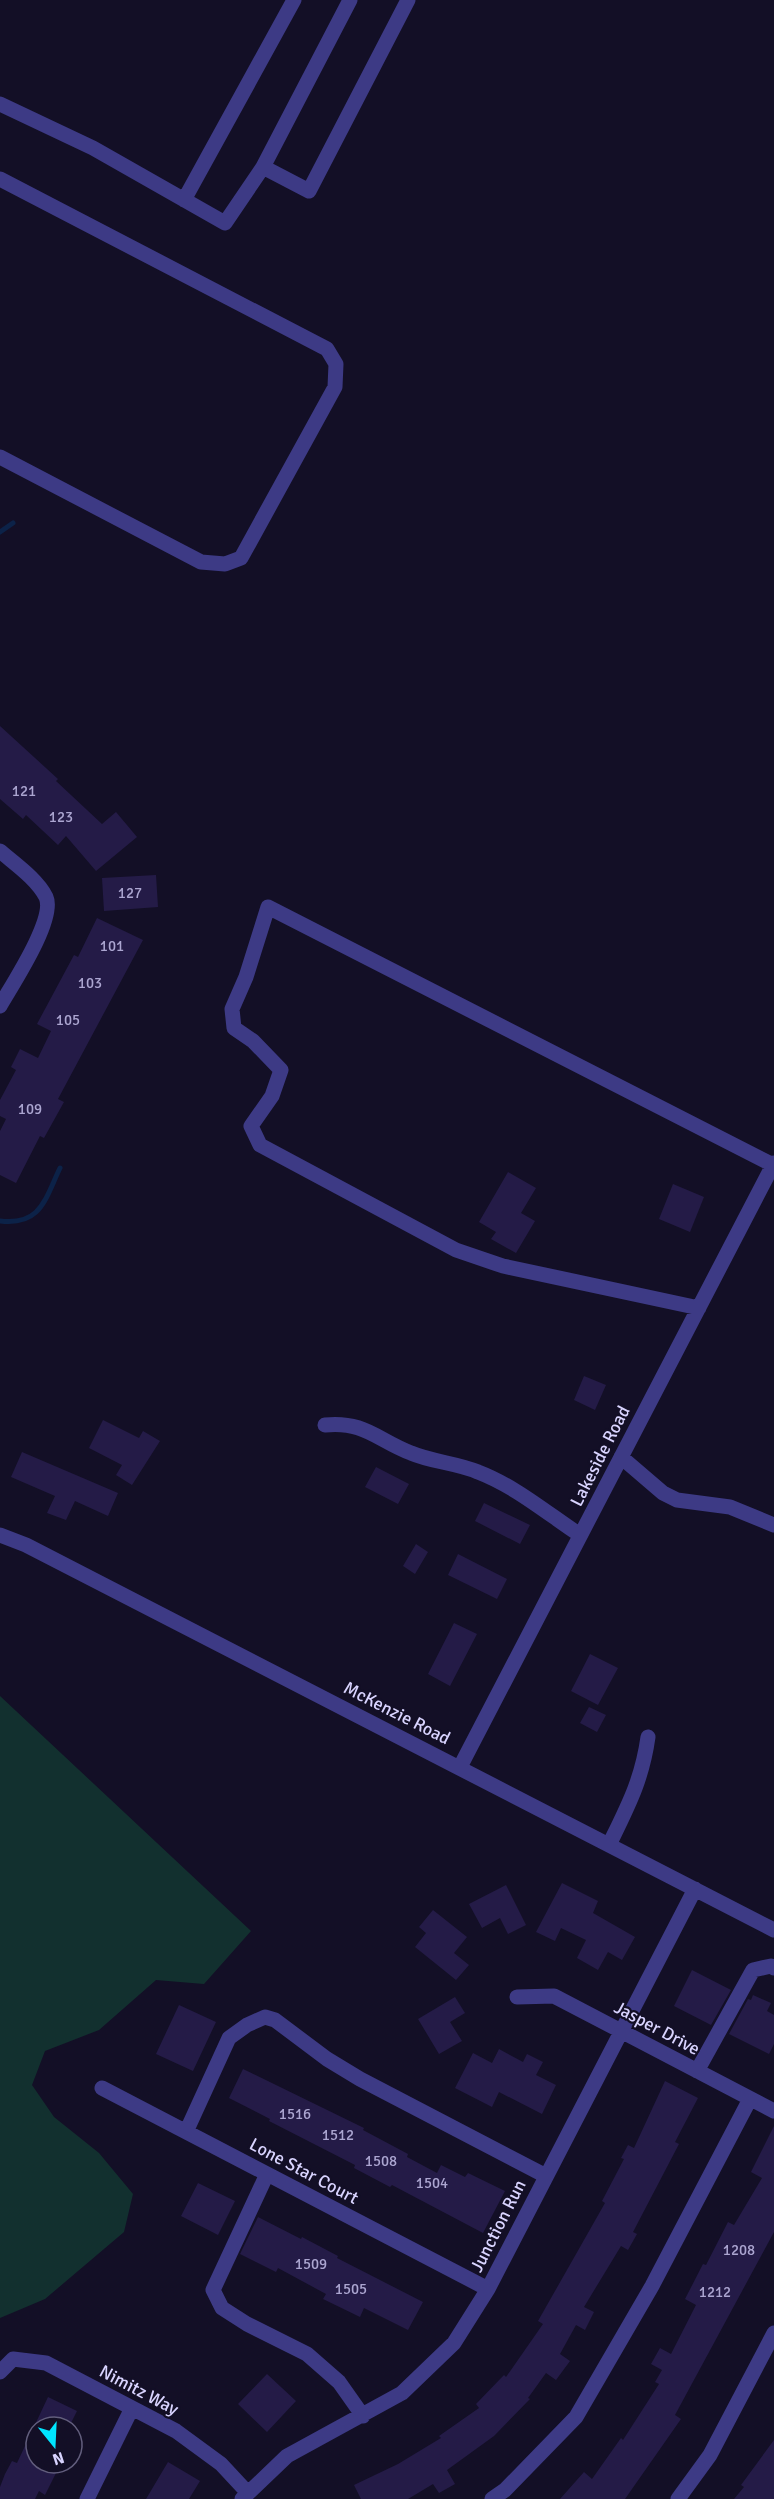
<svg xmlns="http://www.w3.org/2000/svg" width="774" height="2499" font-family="Signika,sans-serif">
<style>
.green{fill:#12302f}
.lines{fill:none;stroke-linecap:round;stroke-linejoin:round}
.stream{stroke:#0c2248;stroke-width:5}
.building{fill:#241b47}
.minor{stroke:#3d3a85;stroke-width:15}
.labels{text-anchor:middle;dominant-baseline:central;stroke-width:4.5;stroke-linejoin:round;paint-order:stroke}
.number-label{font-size:15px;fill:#aca6d1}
.street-label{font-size:18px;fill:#d9d4ff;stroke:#130f26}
</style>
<rect width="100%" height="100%" fill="#130f26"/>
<path class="green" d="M0,1696L251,1931L204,1984L156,1980L99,2030L45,2051L32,2085L54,2117L99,2153L133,2194L124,2232L45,2299L0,2318Z"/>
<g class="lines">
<path class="stream" d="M0,532L13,523
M0,1221C41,1226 45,1199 60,1168"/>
</g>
<path class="building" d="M0,726L58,779L56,781L102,824L116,812L137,837L96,871L66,836L58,845L26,815L23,819L0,799Z
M156,875L158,907L104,911L102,878Z
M97,918L143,940L58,1099L64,1102L44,1138L40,1136L16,1183L0,1175V1131L6,1119L0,1116V1100L16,1070L11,1067L20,1049L38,1058L51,1031L37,1024L74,955L78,957Z
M508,1172L536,1188L521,1213L535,1221L516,1253L491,1239L496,1232L479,1222Z
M673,1184L704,1197L690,1232L659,1219Z
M584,1376L606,1385L595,1410L574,1400Z
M103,1420L139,1438L143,1431L160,1441L132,1485L116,1475L122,1465L89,1448Z
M22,1452L118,1493L108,1516L75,1501L66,1520L47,1513L55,1496L11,1477Z
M376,1467L409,1484L398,1504L365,1487Z
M484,1503L530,1525L520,1544L475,1521Z
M416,1544L428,1552L415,1574L403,1566Z
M458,1554L507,1579L497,1599L448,1575Z
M454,1623L477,1634L450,1686L428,1674Z
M590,1654L618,1668L598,1705L571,1691Z
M589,1707L606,1715L597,1732L580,1723Z
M562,1883L598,1901L593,1913L635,1937L622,1960L608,1952L598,1970L577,1958L586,1940L561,1928L555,1941L536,1932Z
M506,1885L526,1925L508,1934L500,1918L482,1928L469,1904Z
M433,1910L467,1937L454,1953L469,1965L456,1980L415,1947L426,1933L419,1927Z
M692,1970L731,1990L711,2025L674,2006Z
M753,1995L771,2003L767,2011L774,2015V2044L769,2054L729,2034L748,1999L751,2000Z
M455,1997L465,2013L450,2022L462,2041L439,2054L418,2019Z
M179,2005L216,2022L193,2071L156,2054Z
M499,2049L523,2062L527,2054L543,2062L536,2075L556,2085L542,2114L499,2092L492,2107L455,2088L473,2053L492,2063Z
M243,2069L364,2128L363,2130L408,2154L407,2157L437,2173L441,2165L465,2177L468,2173L505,2191L483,2233L392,2185L390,2187L354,2168L355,2165L269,2121L270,2119L229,2098Z
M665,2081L698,2098L675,2142L679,2144L633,2232L637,2234L628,2250L621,2246L584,2307L594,2312L585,2330L576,2325L560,2354L570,2361L556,2380L546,2373L528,2398L530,2399L494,2436L447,2470L455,2484L439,2493L433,2484L408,2499H361L354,2485L398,2464L441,2438L439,2436L479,2408L476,2404L504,2375L506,2377L543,2324L538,2321L605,2203L602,2201L624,2159L621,2158L628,2145L634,2148Z
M774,2126V2232L675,2415L681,2419L625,2499H560L584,2472L592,2479L621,2438L623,2440L659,2384L655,2382L662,2370L651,2364L660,2348L671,2354L696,2305L685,2299L703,2264L706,2265L728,2222L734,2225L762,2178L751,2172Z
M198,2183L235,2201L218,2235L181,2216Z
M258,2217L301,2239L302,2237L338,2256L337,2258L423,2302L408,2330L364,2308L360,2317L323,2299L326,2294L278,2268L276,2272L240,2254Z
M267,2374L296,2401L267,2432L238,2404Z
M48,2397L77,2411L69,2427H36V2463H61L45,2495L39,2491L35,2499H0V2487L5,2474L12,2461L17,2463Z
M774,2440V2499H734L744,2487L741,2485Z
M168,2462L200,2481L189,2499H146Z"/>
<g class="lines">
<path class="minor" d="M0,104L93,148L225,223L263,167L309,191L408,0
M263,167L350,0
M0,179L327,349L336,364L335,387L241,558L225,564L201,562L0,457
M184,200L294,0
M0,851C15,864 37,879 46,897C56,919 12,985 0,1006
M699,1308L503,1266L456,1250L260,1145L251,1126L272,1096L281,1070L253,1041L234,1028L232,1009L246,977L268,907L773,1165
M325,1425C365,1421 377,1440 411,1453C432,1462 457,1463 478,1472C515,1486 548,1514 580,1535
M621,1457L663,1493L677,1500L730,1507L774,1525
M0,1535L26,1545L774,1930
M460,1767L774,1163
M609,1845C628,1806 642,1780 648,1737
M517,1997L554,1996L774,2111
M697,2071L753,1970L771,1966L774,1968
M102,2088L488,2289
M186,2132L229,2038L247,2025L265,2017L275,2020L327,2059L360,2079L546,2176
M267,2174L213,2290L222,2308L247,2324L307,2354L339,2382L363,2416
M0,2372L13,2359L46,2363L176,2431L221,2464L248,2493
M87,2499L132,2408
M242,2499L287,2456L402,2393L454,2343L488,2289L695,1889
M492,2499L505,2490L576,2417L652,2286L750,2099
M678,2499L710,2455L774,2333"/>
</g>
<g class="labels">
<g class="number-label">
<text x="24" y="791">121</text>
<text x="61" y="817">123</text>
<text x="130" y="893">127</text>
<text x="112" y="946">101</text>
<text x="90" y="983">103</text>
<text x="68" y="1020">105</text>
<text x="30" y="1109">109</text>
<text x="295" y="2114">1516</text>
<text x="338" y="2135">1512</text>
<text x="381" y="2161">1508</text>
<text x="432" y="2183">1504</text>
<text x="739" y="2250">1208</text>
<text x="311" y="2264">1509</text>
<text x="351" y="2289">1505</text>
<text x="715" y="2292">1212</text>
</g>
<g class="street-label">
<text transform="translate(600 1456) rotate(-63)">Lakeside Road</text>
<text transform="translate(397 1713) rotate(27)">McKenzie Road</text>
<text transform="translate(657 2028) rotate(28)">Jasper Drive</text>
<text transform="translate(304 2171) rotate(28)">Lone Star Court</text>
<text transform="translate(498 2226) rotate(-63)">Junction Run</text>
<text transform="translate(139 2390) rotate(28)">Nimitz Way</text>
</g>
</g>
<g transform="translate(54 2445) rotate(162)"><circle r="28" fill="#130f26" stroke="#625e7d" stroke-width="1.5"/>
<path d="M0-4.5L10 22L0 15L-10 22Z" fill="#00e5ff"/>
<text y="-9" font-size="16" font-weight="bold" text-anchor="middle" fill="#d9d4ff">N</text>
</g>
</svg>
